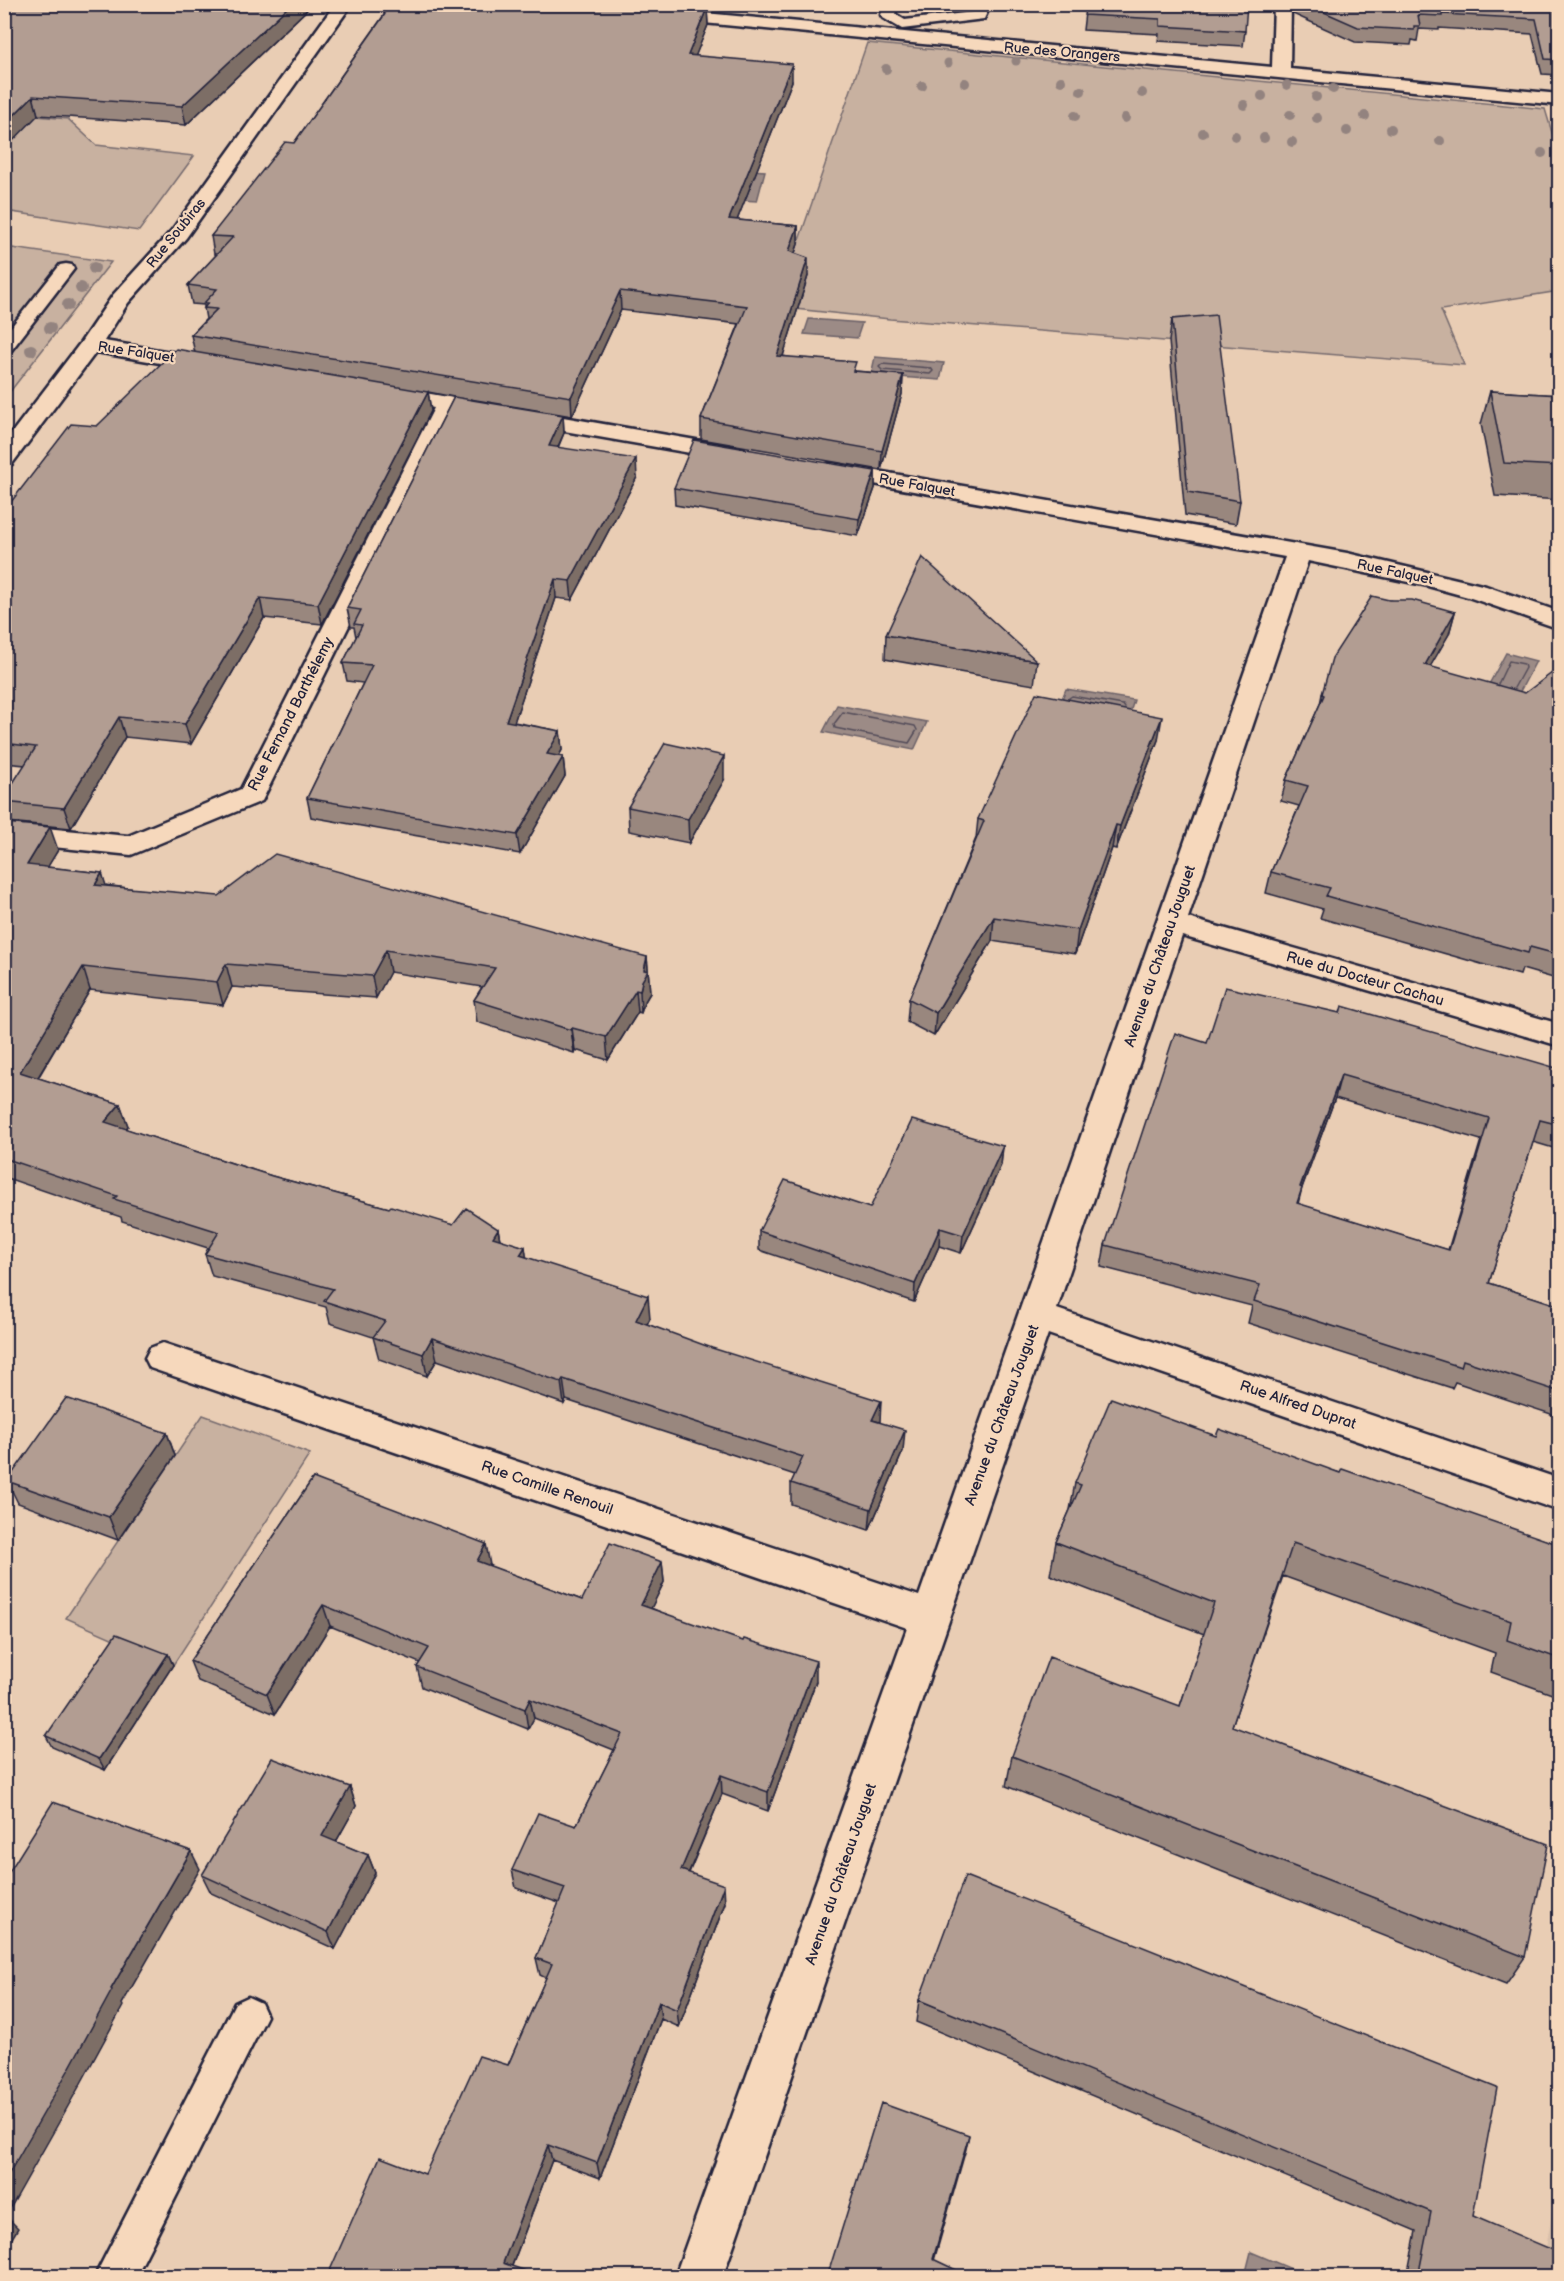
<svg xmlns="http://www.w3.org/2000/svg" width="1564" height="2281" font-family="'Balsamiq Sans',sans-serif">
<style>
.built{fill:#d8bfaa}
.green{fill:#c8b1a0;stroke:#756a6e;stroke-width:1.5}
.water{fill:#9c8b86;stroke:#6b6168;stroke-width:1.5}
.lines{fill:none;stroke-linecap:round;stroke-linejoin:round}
.shore{stroke:#534c59;stroke-width:1.5}
.service-casing{stroke:#22223b;stroke-width:5}
.minor-casing{stroke:#22223b;stroke-width:5}
.service{fill:#f6d8bc;fill-rule:evenodd}
.minor{fill:#f6d8bc;fill-rule:evenodd}
.tree{fill:#93837f}
.wall{fill:#99877e;stroke:#22223b;stroke-width:1.5;fill-rule:evenodd}
.shaded-wall{fill:#7d6e66;stroke:#22223b;stroke-width:1.5}
.building{fill:#b29d92;stroke:#22223b;stroke-width:1.5;fill-rule:evenodd}
.labels{text-anchor:middle;dominant-baseline:central;stroke-width:4.5;stroke-linejoin:round;paint-order:stroke}
.far-street-label{font-size:14px;fill:#22223b;stroke:#f6d8bc}
.street-label{font-size:15px;fill:#22223b;stroke:#f6d8bc}
</style>
<rect width="100%" height="100%" fill="#e9cdb4"/>
<filter id="ink" filterUnits="userSpaceOnUse"><feTurbulence type="fractalNoise" baseFrequency=".0167" numOctaves="2"/><feDisplacementMap in="SourceGraphic" scale="12" xChannelSelector="R" yChannelSelector="G"/><feConvolveMatrix kernelMatrix="1 2 1 2 8 2 1 2 1" color-interpolation-filters="sRGB"/></filter>
<g filter="url(#ink)">
<path class="built" d="M1559,2172V2276H1541L1542,2271Z"/>
<path class="green" d="M867,43L1545,109L1559,156V291L1441,310L1464,365L890,319L776,307Z
M5,113L68,119L96,145L194,156L139,231L5,211Z
M5,247L111,262L5,398Z
M203,1415L310,1454L173,1665L66,1618Z"/>
<path class="water" d="M733,169L765,171L757,201L723,199Z
M809,319L862,323L857,338L804,334Z
M875,357L944,363L940,380L871,375Z
M1506,653L1536,661L1517,697L1487,688Z
M1066,689L1134,700L1128,719L1059,706Z
M837,705L927,722L914,750L823,732Z
M1251,2252L1308,2276H1245Z"/>
<g class="lines">
<path class="shore" d="M882,364L931,368L933,371L930,374L882,370L879,367Z
M1498,684L1509,661L1524,664L1525,668L1514,688
M1069,698L1072,696L1123,705L1125,708
M843,712L915,726L917,730L909,743L835,728L834,724Z"/>
<g class="service-casing">
<path id="service" d="M884,4H898L895,14L905,20L973,12L977,4H991L984,19L902,29L883,18L881,15Z
M66,264L72,265L74,269L10,352L4,353V336L60,265Z
M248,1997L261,2003L267,2016L136,2276H95L235,2003Z"/>
</g>
<g class="minor-casing">
<path id="minor" d="M335,4H352L186,238L128,303L104,341L220,360L223,365L220,370L212,372L96,352L12,464L4,466V443L81,342L113,295L172,230Z
M1274,4H1291L1290,69L1560,94V105L662,19L656,18L653,14L656,10L662,9L1272,67Z
M385,386L736,447L744,449L748,454L744,459L736,461L455,412L262,801L131,855L4,842V824L128,836L241,789L434,408L377,398L374,393L377,388Z
M831,463L1347,553L1486,586L1560,612V629L1468,597L1428,586L1308,561L1188,918L1560,1024V1046L1182,936L1057,1309L1560,1479V1511L1048,1334L723,2276H675L907,1628L150,1368L145,1358L150,1348L163,1343L919,1596L1285,557L823,475L819,470L823,465Z"/>
</g>
<use href="#service" class="service"/>
<use href="#minor" class="minor"/>
</g>
<g class="tree">
<circle cx="1016" cy="61" r="4.5"/>
<circle cx="948" cy="63" r="4.5"/>
<circle cx="886" cy="69" r="5"/>
<circle cx="1061" cy="81" r="5"/>
<circle cx="965" cy="83" r="5"/>
<circle cx="1287" cy="85" r="5"/>
<circle cx="922" cy="86" r="5"/>
<circle cx="1333" cy="89" r="5"/>
<circle cx="1081" cy="91" r="5"/>
<circle cx="1142" cy="93" r="5"/>
<circle cx="1262" cy="96" r="5"/>
<circle cx="1316" cy="97" r="5"/>
<circle cx="1244" cy="105" r="5"/>
<circle cx="1290" cy="115" r="5"/>
<circle cx="1075" cy="116" r="5"/>
<circle cx="1365" cy="116" r="5"/>
<circle cx="1125" cy="118" r="5"/>
<circle cx="1317" cy="118" r="5"/>
<circle cx="1391" cy="129" r="5"/>
<circle cx="1347" cy="131" r="5"/>
<circle cx="1203" cy="133" r="5"/>
<circle cx="1235" cy="136" r="5"/>
<circle cx="1264" cy="138" r="5"/>
<circle cx="1440" cy="141" r="5"/>
<circle cx="1292" cy="142" r="5"/>
<circle cx="1542" cy="153" r="5"/>
<circle cx="94" cy="268" r="6"/>
<circle cx="81" cy="288" r="6"/>
<circle cx="68" cy="305" r="6"/>
<circle cx="50" cy="328" r="6"/>
<circle cx="31" cy="350" r="6"/>
</g>
<path class="wall" d="M4,4H313L186,125L38,115Z
M390,4H716L714,11L707,10L708,25L695,56L792,81L737,220L798,226V244L795,253L808,276L783,356L855,371L903,375L902,394L881,470L701,439V419L739,324L621,310L572,416L470,399L563,415L564,433L558,448L637,477L572,600L556,598L514,722L560,731L562,750L559,756L563,757L565,776L520,854L311,817L307,798L363,683L347,681L343,663L356,637L354,627H351L347,608L454,397L428,392L431,411L322,624L264,618L191,744L125,737L71,828L8,822L4,811V797L25,765L4,763V511L97,426L195,353L191,335L206,319L204,308V305L192,304L188,285L217,254H214L211,236L294,143L384,15V13Z
M847,4H882L880,9L847,7Z
M899,4H964L962,11L899,10Z
M1086,4L1245,31L1243,46L1158,41L1159,34L1083,30Z
M1293,4H1560V75L1542,74L1532,34L1439,28V30L1419,29L1417,41L1412,40L1411,45L1355,42L1293,14Z
M1172,319L1240,501L1236,524L1185,515L1169,341Z
M1490,391L1560,395V500L1495,496L1481,424Z
M875,471V488L858,536L675,505L674,488Z
M1389,600L1455,612L1449,634L1430,666L1556,863H1560V980L1522,969L1520,975L1320,918L1323,909L1266,893L1271,872L1299,806L1281,801L1286,780L1320,704L1322,694Z
M886,635L1037,661L1034,685L885,659Z
M1158,740L1116,849L1112,848L1075,954L992,941L934,1036L907,1022L909,999L976,838L978,819Z
M724,780L689,843L629,831L628,807Z
M4,823L58,850L47,867L102,873L105,885L647,957L650,993L644,1003L641,1013L638,1012L608,1060L575,1050L574,1053L477,1022L474,1000L482,987L390,972L376,998L232,987L223,1005L90,990L38,1078L120,1104L128,1126L126,1129L272,1176L389,1208L453,1225L498,1229L500,1240L525,1247L526,1257L650,1318L647,1324L879,1422L903,1451L869,1530L791,1504V1483L795,1475L566,1400L564,1404L437,1360L427,1376L379,1359L373,1337L330,1323L326,1307L212,1276L205,1254L208,1248L122,1221L121,1217L4,1177Z
M1207,1043L1560,1069V1150L1533,1142L1489,1283L1560,1306V1417L1455,1382L1452,1388L1248,1323L1252,1306L1101,1267L1105,1245ZM1335,1098L1481,1140L1448,1250L1298,1204L1302,1188Z
M1003,1146L1001,1165L961,1253L939,1246L914,1302L759,1250V1231L870,1208Z
M167,1433L175,1456L118,1540L18,1503L7,1481Z
M1216,1436L1340,1473L1560,1545V1697L1491,1672L1495,1653L1283,1576L1232,1726L1525,1957L1506,1984L1006,1786L1012,1756L1180,1706L1204,1634L1050,1575L1056,1542L1070,1510L1075,1483Z
M313,1478L490,1565L489,1566L582,1600L662,1562L664,1582L651,1608L816,1681L768,1811L722,1794L689,1873L725,1903L679,2027L661,2019L600,2178L552,2160L512,2266L327,2277L425,2174L508,2065L546,1978L540,1975L536,1958L559,1903L516,1888L512,1870L576,1826L614,1750L534,1718L528,1729L422,1687L417,1667L420,1663L330,1626L275,1714L198,1681L190,1661Z
M168,1654L173,1665L105,1770L52,1747L46,1736Z
M350,1787L356,1806L336,1842L368,1855L375,1873L335,1949L211,1893L202,1875Z
M919,2000L1473,2216L1560,2277H1407L1416,2231L916,2022Z"/>
<path class="shaded-wall" d="M291,4H313L186,125L182,106Z
M707,8L708,25L689,72L688,55Z
M792,64V81L730,238L729,219Z
M33,96L38,115L4,150V125Z
M798,226V244L789,270V251Z
M808,258V276L777,375V356Z
M620,291L621,310L572,416L571,397Z
M903,375L902,394L881,470L882,451Z
M428,392L431,411L322,624L318,604Z
M563,415L564,433L550,464L549,446Z
M636,459L637,477L572,600L570,581Z
M875,471V488L858,536L859,519Z
M555,579L556,598L508,740L506,721Z
M260,598L264,618L191,744L185,724Z
M1455,612L1449,634L1419,686L1425,665Z
M119,717L125,737L71,828L64,808Z
M1162,717L1158,740L1116,849L1120,826Z
M560,731L562,750L549,773L547,754Z
M724,756V780L689,843L688,819Z
M563,757L565,776L520,854L517,835Z
M1116,825L1112,848L1075,954L1078,930Z
M50,827L58,850L35,888L27,865Z
M102,873L109,895L95,885Z
M994,917L992,941L934,1036L936,1013Z
M386,950L390,972L376,998L372,976Z
M647,957L650,993L644,1003L641,1013L640,991Z
M226,964L232,987L223,1005L217,982Z
M83,967L90,990L28,1094L20,1072Z
M636,990L638,1012L608,1060L606,1037Z
M572,1028L575,1050L574,1053L571,1030Z
M1341,1075L1335,1098L1294,1209L1300,1187Z
M120,1104L128,1126L113,1144L105,1122Z
M1003,1146L1001,1165L961,1253L963,1235Z
M940,1228L939,1246L914,1302L915,1284Z
M498,1229L502,1251L493,1237Z
M525,1247L528,1269L520,1255Z
M648,1296L650,1318L638,1342L636,1320Z
M432,1338L437,1360L427,1376L423,1354Z
M563,1379L566,1400L564,1404L561,1382Z
M881,1401L880,1422L872,1420Z
M905,1430L903,1451L869,1530L871,1509Z
M167,1433L175,1456L118,1540L109,1517Z
M486,1544L490,1565L481,1582L477,1561Z
M662,1562L664,1582L643,1625L641,1605Z
M323,1605L330,1626L275,1714L267,1694Z
M168,1654L173,1665L105,1770L99,1759Z
M816,1661V1681L768,1811V1792Z
M530,1699L534,1718L528,1729L525,1709Z
M721,1775L722,1794L682,1888L681,1870Z
M350,1787L356,1806L329,1854L322,1836Z
M191,1851L200,1869L122,2004L123,2006L80,2085L6,2216L18,2228L4,2252V2182L111,1989Z
M368,1855L375,1873L335,1949L328,1932Z
M724,1885L725,1903L679,2027L677,2010Z
M659,2002L661,2019L600,2178L597,2163Z
M969,2135L966,2149L931,2271L933,2259Z
M548,2145L552,2160L508,2276L503,2263Z"/>
<path class="building" d="M4,4H291L182,106L33,96L4,125Z
M390,4H667L707,8L688,55L792,64L729,219L798,226L789,251L808,258L777,356L856,362L853,371L903,375L882,451L701,419L747,306L620,291L571,397L191,335L217,309L204,308L208,303H204L217,289L188,285L233,237L211,236L285,142L294,143L385,14L384,13Z
M1086,4H1247L1245,31L1160,26V19L1084,15Z
M1306,4H1560V60L1545,59L1536,19L1442,14V16L1418,15L1420,26H1414V30L1358,27Z
M1216,315L1240,501L1188,492L1172,319Z
M176,349L428,392L318,604L260,598L185,724L119,717L64,808L4,802V797L36,747L4,743V511L71,424L97,426Z
M1490,391L1560,395V466L1504,463Z
M454,397L563,415L549,446L636,459L570,581L555,579L506,721L560,731L547,754L563,757L517,835L307,798L372,665L343,663L362,625L354,624L361,610L347,608Z
M694,440L875,471L859,519L674,488Z
M922,557L1037,661L886,635Z
M1372,596L1389,600H1412L1455,612L1425,665L1525,693L1560,667V850L1556,863H1560V955L1530,947L1528,953L1326,896L1330,888L1271,872L1308,786L1286,780L1324,695L1322,694L1332,658Z
M1036,693L1162,717L1120,826L1116,825L1078,930L994,917L936,1013L909,999L984,821L978,819Z
M665,743L724,756L688,819L628,807Z
M4,823L50,827L27,865L102,873L95,885L219,896L275,854L647,957L644,970L648,971L642,981L640,991L636,990L606,1037L572,1028L571,1030L474,1000L495,968L386,950L372,976L226,964L217,982L83,967L20,1072L120,1104L105,1122L272,1176L389,1208L391,1206L453,1225L466,1208L498,1229L493,1237L525,1247L520,1255L648,1296L636,1320L712,1348L881,1401L872,1420L905,1430L871,1509L791,1483L803,1457L563,1379L561,1382L432,1338L423,1354L373,1337L385,1321L324,1301L333,1289L205,1254L219,1232L114,1199L117,1196L4,1158V987L10,978L4,977Z
M1225,987L1340,1013L1342,1006L1560,1069V1125L1540,1120L1489,1283L1560,1306V1392L1463,1360L1461,1367L1254,1301L1260,1285L1105,1245L1175,1033L1207,1043ZM1341,1075L1489,1118L1449,1250L1297,1203L1302,1188L1300,1187Z
M912,1120L1003,1146L963,1235L940,1228L915,1284L759,1231L785,1180L870,1208Z
M66,1398L167,1433L109,1517L7,1481Z
M1111,1398L1216,1436L1219,1429L1340,1473L1342,1469L1560,1545V1659L1507,1640L1511,1621L1293,1543L1232,1726L1548,1844L1525,1957L1012,1756L1049,1657L1180,1706L1214,1603L1056,1542L1081,1485L1075,1483Z
M313,1478L486,1544L477,1561L582,1600L610,1543L662,1562L641,1605L743,1641L744,1639L816,1661L768,1792L721,1775L681,1870L724,1885L677,2010L659,2002L597,2163L548,2145L503,2263L526,2271L524,2277H327L380,2157L425,2174L479,2056L508,2065L552,1964L536,1958L565,1888L512,1870L538,1813L576,1826L622,1734L530,1699L525,1709L417,1667L429,1648L323,1605L267,1694L190,1661Z
M116,1634L168,1654L99,1759L46,1736Z
M272,1758L350,1787L322,1836L368,1855L328,1932L202,1875Z
M53,1802L191,1851L111,1989L112,1990L69,2069L4,2182V1880Z
M965,1876L1497,2088L1473,2216L1560,2253V2277H1418L1431,2212L919,2000Z
M881,2103L969,2135L933,2259L971,2277H827Z"/>
</g>
<g class="labels">
<g class="far-street-label">
<text transform="translate(1062 52) rotate(5)">Rue des Orangers</text>
<text transform="translate(176 233) rotate(-51)">Rue Soubiras</text>
<text transform="translate(136 352) rotate(9)">Rue Falquet</text>
<text transform="translate(917 485) rotate(10)">Rue Falquet</text>
<text transform="translate(1395 572) rotate(12)">Rue Falquet</text>
</g>
<g class="street-label">
<text transform="translate(291 714) rotate(-63)">Rue Fernand Barthélemy</text>
<text transform="translate(1160 956) rotate(-71)">Avenue du Château Jouguet</text>
<text transform="translate(1365 979) rotate(16)">Rue du Docteur Cachau</text>
<text transform="translate(1298 1405) rotate(19)">Rue Alfred Duprat</text>
<text transform="translate(1002 1415) rotate(-70)">Avenue du Château Jouguet</text>
<text transform="translate(547 1488) rotate(19)">Rue Camille Renouil</text>
<text transform="translate(841 1874) rotate(-71)">Avenue du Château Jouguet</text>
</g>
</g>
<rect width="1564" height="2281" fill="none" stroke="#f6d8bc" stroke-width="24"/>
<rect x="12" y="12" width="1540" height="2257" fill="none" stroke="#22223b" stroke-width="2" filter="url(#ink)"/>
</svg>
